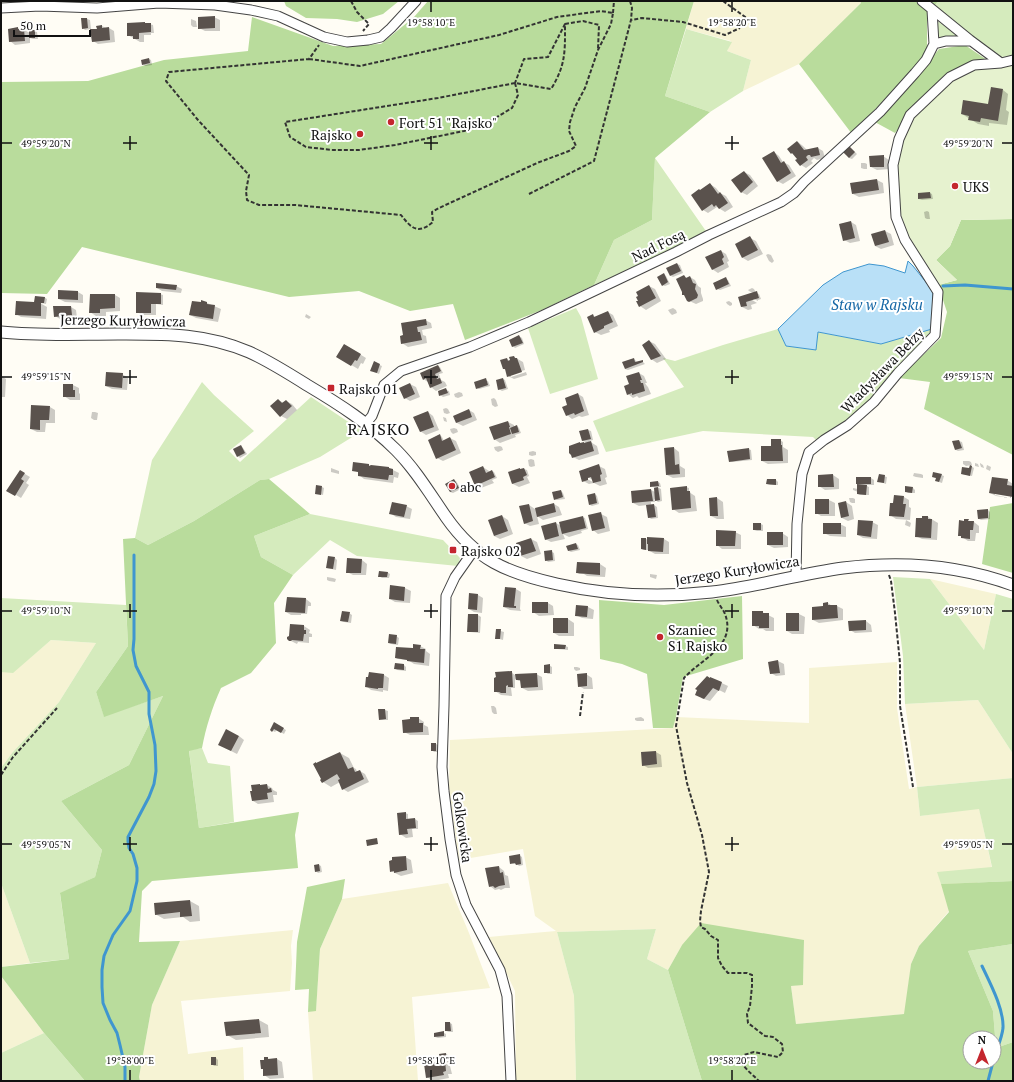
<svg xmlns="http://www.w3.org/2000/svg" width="1014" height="1082" font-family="'PT Serif',serif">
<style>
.farmland{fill:#f6f3d4}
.green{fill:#d5ebbd}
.forest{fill:#b9dc9c;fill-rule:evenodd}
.pitch{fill:#e6f2cf}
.water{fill:#b9e0f7;stroke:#3f96cf}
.shadow{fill:#0003;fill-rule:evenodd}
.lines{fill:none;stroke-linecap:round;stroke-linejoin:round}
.stream{stroke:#3f96cf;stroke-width:3}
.building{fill:#5a524d}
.minor-casing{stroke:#444;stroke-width:11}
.tertiary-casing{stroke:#444;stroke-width:13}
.path{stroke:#333;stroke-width:2;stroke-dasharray:4 2;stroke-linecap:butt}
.minor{stroke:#fff;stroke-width:9}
.tertiary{stroke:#fff;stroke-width:11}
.ticks{fill:none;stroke:#111;stroke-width:1.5}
.poi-dot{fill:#c4262e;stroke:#fff;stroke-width:1.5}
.labels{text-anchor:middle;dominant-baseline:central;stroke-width:4;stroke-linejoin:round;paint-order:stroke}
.poi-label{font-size:14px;fill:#111;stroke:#fff;text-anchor:start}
.street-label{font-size:14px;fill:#111;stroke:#fff}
.water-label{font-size:15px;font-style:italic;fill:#1768a6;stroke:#fff}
.quarter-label{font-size:16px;letter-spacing:1px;fill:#111;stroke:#fff}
.ticks-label{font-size:10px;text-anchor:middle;fill:#111;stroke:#fff;stroke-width:4;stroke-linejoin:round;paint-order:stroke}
</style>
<rect width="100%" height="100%" fill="#fffdf5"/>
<path class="farmland" d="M694,1H860L861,3L799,64L743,91L751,60L727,51L731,41L686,29Z
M930,579L996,594L984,650Z
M51,640L96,643L59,702L12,753L1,768V672H13Z
M897,662V708L909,789L917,787L905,704L978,700L1013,754V778L917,787L920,816L979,808L992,868L949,911L919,946L911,964L905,1014L796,1024L791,986L803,984L804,940L682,945L668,970L647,959L656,929L557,932L574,996L576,1081H516L515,991L489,937L556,931L535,916L523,849L459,860L449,788L450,740L673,728L676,717L809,723V668Z
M1,883L30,963L1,967Z
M448,883L469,933L490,988L412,997L418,1081H313L308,1012L316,1010L320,949L342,899Z
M293,930L291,946L292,963L290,991L181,1001L188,1054L243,1047L244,1081H140L139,1077L152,1005L180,941Z
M1,976L44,1033L1,1053Z"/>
<path class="green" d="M938,1H1013V56L1000,57L934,7Z
M936,20L960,37L938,40Z
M686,29L732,42L727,51L751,60L743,91L710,112L665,96Z
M655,158L708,234L594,285L614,240L652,220Z
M576,308L581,317L598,379L550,394L528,328Z
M778,329L786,346L816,350L817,332L881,344L932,329L929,337L893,372L864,407L840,426L817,441L813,437L703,431L606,452L593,421L684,387L663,358L675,361L723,345Z
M202,382L214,395L254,431L229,451L240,462L311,397L362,431L320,457L269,479L260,480L194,521L148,545L135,538L152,460Z
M310,514L443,540L460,558L458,566L357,556L330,540L293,575L261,557L254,536Z
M893,577L930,579L984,650L996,594L1013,599V754L978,700L905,704L903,656Z
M1,598L126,605L128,646L96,692L104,716L163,696L129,765L61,801L102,850L95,877L60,894L69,959L30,963L1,883V768L12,753L59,702L96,643L51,640L13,673L1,672Z
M202,748L208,763L230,766L234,822L199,828L189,750Z
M1013,778V881L941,884L937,872L992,867L979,809L920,816L917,787Z
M656,929L647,959L668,970L702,1081H576L574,996L557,932Z
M1013,944V1042L996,1048L993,1011L968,951Z
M44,1033L85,1081H1V1053Z"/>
<path class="forest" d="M284,1H399L383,14L357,22L337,19L306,18L286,6Z
M428,1H694L665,96L710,112L655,158L652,220L614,240L594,285L542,310L465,340L453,304L410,311L359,291L289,297L82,247L47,294L1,293V82L88,81L164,60L248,51L252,17L333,46L381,44L414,17Z
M860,1H938L934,7L927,9V51L919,66L883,101L852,134L799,64L861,3Z
M965,45L987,60L925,95L895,133L873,121L927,64L939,49Z
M1013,219V455L924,409L930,382L899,378L941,338L947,312L938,285L957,280L936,260L950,246L961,220Z
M269,479L310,514L254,536L261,557L293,575L274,603L276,643L251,673L221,688C212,708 206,727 202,748L189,751L199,828L299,812L295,835L298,868L152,881L142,891L139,942L180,941L152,1005L139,1077L140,1081H85L44,1033L1,976V967L69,959L60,893L95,877L102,850L61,801L129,765L163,696L104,717L96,692L128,646L123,539L135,538L148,545L194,521L260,480Z
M1013,503V573L982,564L990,507Z
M742,596L743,659L683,677L676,717L673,728H653L647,674L622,664L600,659L599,600L664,605Z
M345,879L342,899L320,949L316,1011L308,1012L309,989L295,990L297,942L307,887Z
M1013,881V944L968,951L993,1011L996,1048L1013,1042V1081H702L668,970L682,945L701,923L804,940L803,985L791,986L796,1024L904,1014L911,964L919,946L949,912L941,884ZM970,1038H994V1062H970Z"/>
<path class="pitch" d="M1013,63V219L961,220L950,246L936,260L957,280L938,285L906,234L900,217L897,165L902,140L911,121L936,94L955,79L976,69Z"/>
<path class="water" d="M908,261L913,266L933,291L932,329L881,344L818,332L816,350L786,346L778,329L823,285L843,272L869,264L884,266L905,273Z"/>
<path class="shadow" d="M214,17L220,20V31H205L199,28Z
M82,19H87L90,20L91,29L85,30L83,28Z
M191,19L196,21L197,27H193L191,25Z
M145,23L153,25L154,33H151V35H144V42H140L128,35Z
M102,26L106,28H109L114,31L115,42L98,44L93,41L98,29Z
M18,28L21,30H24L30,33L35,31L37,32L38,39H33L30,38V43L15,45L10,41Z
M149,59L151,60L152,65L146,66L143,65Z
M1003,90L1008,94L1006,110L1009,112L1007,125L989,123V126L978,124L962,114L992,106Z
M798,142L803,146L807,150L818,148L823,151L825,158L817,160L814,158L811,161L813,163L806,168L801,165L795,155L792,153Z
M850,147L857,154L852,159L849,158Z
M774,152L779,156L783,162L789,165L796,176L783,184L777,181Z
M883,156L889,160L890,169L877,170L871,167Z
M861,163H865L867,164V169H864L861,168Z
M744,172L750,175L758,186L747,195L741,192Z
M877,180L883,183L884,193L859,197L853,194Z
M710,184L716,188L720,193L726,196L733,207L725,212L717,207L708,213L703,210L701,191Z
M930,193L932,194L933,199L922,200L919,199Z
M927,211L929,212L930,219H927L925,218L924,212Z
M851,222L856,225L860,241L850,243L844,240Z
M885,231L891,234L894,245L881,249L875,246Z
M750,238L756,241L763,254L748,261L743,258Z
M721,251L726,254L729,261L727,262L729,267L718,273L712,269Z
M768,254L771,255L774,261L772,263L769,261L766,255Z
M677,264L680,265L683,273L673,277L671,276Z
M664,274L666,276L670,284L665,286L662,285Z
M684,276L687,278L690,277L695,280L698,286L701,288V293L703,299V301L696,304L687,300Z
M726,279L728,280L731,286L720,290L717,289Z
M176,286L182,289L181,293L162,291L157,288Z
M649,286L655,289L661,301L646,310L640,306L639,301Z
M752,288L754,289L756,293L759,294L761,299L758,300V301L750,297L749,298L757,303L751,305L752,309L748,310L742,307L739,298L753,293L749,291L748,290Z
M78,292L83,295V303L65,302L59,299Z
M160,294L163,295V305L156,304V315H143L137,312Z
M115,295L120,298V311L106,312V316H96L90,312Z
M44,297L47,299L46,304L40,303L47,307L46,319L21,317L16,314L39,304Z
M729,301L732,303V305L730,306L727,304L726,302Z
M202,302L207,303L221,309L218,322L196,318L190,315L202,303Z
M71,307L76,310L77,318L60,319L55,316Z
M673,308L676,310L677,313L672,315L670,313L668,310Z
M608,312L613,315L618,326L609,330L610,332L601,335L595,332L593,315L595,317Z
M306,314L311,317L309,319L305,317Z
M425,320L431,323L432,328L422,330L423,335L426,336L427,343L408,347L402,343L404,336Z
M519,336L522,338L524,344L515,348L513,346Z
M649,341L655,344L666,359L657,363L651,359Z
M345,345L366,358L363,364L361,363L358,369L338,357Z
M514,357L523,362L525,370L511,374V377L526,372L527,375L514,379L508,376L506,370L504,369L507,359L512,362Z
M634,359L636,361L637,363L642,361L645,364L628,370L625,369Z
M374,363L382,366L379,374L374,372Z
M438,366L440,367L443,373L439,374L441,380L445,382L447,386L436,391L431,387L428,382L423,379Z
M639,373L644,376L647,383H645L647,386L648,387L651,394L639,398L637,396L633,398L628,394L630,385Z
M122,374L128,378L127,390L112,389L106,386Z
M1,376L6,379L5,397H1Z
M503,379L505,380L508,389L502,391L499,389Z
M485,380L488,381L490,386L479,389L477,388Z
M410,384L416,387L420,397L410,401L405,398Z
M73,385L79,388V393L80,394V400H70L64,396Z
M446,390L449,391L450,395L443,397L440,395Z
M459,392L462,393L463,396L458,398L455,397L454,394Z
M578,394L583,397L589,415L582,417L579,416L572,419L567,415L569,405Z
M494,398L496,400L498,406L495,407L492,405L491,399Z
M278,400L284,403L286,401L292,404L297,410L287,419L281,416Z
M50,407L55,410V423H46L45,432H37L31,429Z
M446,408L448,409L450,413L447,414L444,413L443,409Z
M469,410L474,413L477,420L463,426L457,423L454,416Z
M92,412H95L98,413L97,420H94L91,418Z
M428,412L433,416L439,430L426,435L420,431Z
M443,417L446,418L447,422L444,421Z
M508,422L514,425V427L517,426L519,428L521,433L515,435L516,437L500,443L494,439Z
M454,428L457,429L458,432L453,434L451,432L450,429Z
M588,430L591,431L593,440L589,441L597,446L599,454L579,460L573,457L581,444L586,442L583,441L580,432Z
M440,435L442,437L444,441L450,438L456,441L461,453L443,461L437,458Z
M780,440L783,442V447L788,450V463L768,464L762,461Z
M959,441L962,442L964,450L958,451L956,450Z
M241,446L243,448L247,454L240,458L238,456Z
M500,446L502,447L503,450L498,452L495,450L494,447Z
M674,448L679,452L680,466L685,469V477L673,478L667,475Z
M748,449L751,450L752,460L732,462L730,461Z
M533,451L536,452V455L532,456L529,455V452Z
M531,459L534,460L535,466L531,467L529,466L528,460Z
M963,461H969L971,462L972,465L966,466L963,464Z
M975,463L978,464L979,467L975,466Z
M980,463L983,465L984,468L981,467L980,464Z
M353,464L393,470L399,473L398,478L394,477L393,483L364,479L359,475V472L353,470Z
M987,465L991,467L990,471L986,469Z
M599,466L605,469L607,477L605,478L607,484L600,486L594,483L589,484L583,481L580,471ZM584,475L593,480V482L583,477Z
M971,466L974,468L972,476L962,474L970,469Z
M483,467L489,471V472L492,471L494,472L497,478L492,480L494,483L481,488L475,485Z
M331,468L339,471V474L331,472Z
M520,469L521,470L524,469L527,470L529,476L527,477L530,483L519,487L513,484L509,473Z
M20,471L30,477L26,483L29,485L21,498L8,490Z
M914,473L921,474L923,475V478L916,477L913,476Z
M833,475L839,479V489L825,490L819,486Z
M879,475L887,477L886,484L878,481Z
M941,475L944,476L942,483L939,482L937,478L933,477Z
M857,478H871L874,480V485H865L869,487V495H860L858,494V492L853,490V488L858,489Z
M454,480L456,481L461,489L453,493L450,492Z
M776,480L778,482V485H770L767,484Z
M1007,480L1013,484V496H1011V498L996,496L990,493ZM995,493L1010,496V498L995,495Z
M658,482L660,483L661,487H657L661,489L662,501L658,502L654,499L655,502H651V506L654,505L657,507L658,518L651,519L649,517L647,505L639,506L633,503L651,490L655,492V488L651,486Z
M322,487L324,488L323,495L316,493Z
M686,487L689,488V492L695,496L697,511L679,513L673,509Z
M913,488L915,490V493H908L906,491Z
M561,491L563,493L565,499L557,500L555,499Z
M595,494L597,496L599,504L592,506L590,505Z
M904,497L909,500V507L911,508L910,520L896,519L890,515L894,504Z
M717,498L723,502L724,519H717L711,516Z
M849,498H853L855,499V503H852L850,502Z
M829,500L835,503V516H821L816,513Z
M846,502L852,506L854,519L848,521L842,518Z
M554,504L559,507L562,515L543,520L537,516L539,524L530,526L524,523L529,505L535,509Z
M406,506L412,509L410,519L396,517L390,513Z
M988,510L990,512V519L981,520L979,519L978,511Z
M601,514L607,517L610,531L598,534L593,530Z
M502,516L508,520L513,534L500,539L494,536Z
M582,517L585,518L588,529L581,531L582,533L569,537L563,534L565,539L551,542L545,539L556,523L561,526Z
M928,517L938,523L937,540L922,539L916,536Z
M906,520L911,523L910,527L905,525Z
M965,520L974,522L979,526V533H976L975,541H968L959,535Z
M872,522L878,525L877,539L863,538L858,535Z
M761,524L763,525V531H757L754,530Z
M840,524L846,527V537L830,536L824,533Z
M735,532L741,535V549H722L717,545Z
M782,533L788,537V547L774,548L768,545Z
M531,539L537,542L541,554L527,559L521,556L517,543Z
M646,539L648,540L664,539L669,542V554H655L648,550H644L642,549Z
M576,544L578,545L580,550L571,552L569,551Z
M552,552L554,553L555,561L548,562L546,560Z
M335,558L337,560L336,570L327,568Z
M362,560L367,564L366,575H353L347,572Z
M577,563L600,564L606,568L605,577L587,576L584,574H579L577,572Z
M387,572L390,574L389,578H382L379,576Z
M650,574L657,575L656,579L650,577Z
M327,577L333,578L336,579L335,582L329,581L327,580Z
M391,587L405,588L411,591L410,603L395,602L390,599Z
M516,589L521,592L520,609L521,611L510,610L504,607Z
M478,595L483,598L482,613L474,612L469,609Z
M306,599L311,603V606H308L307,614H301V615H291L286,612Z
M548,603L553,606L554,615L539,616L533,612Z
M828,603L832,606H837L843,609V620L819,623L813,620Z
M577,606L588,607L594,610L593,619L582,618L576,615Z
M762,612L774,618V631H766L763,629H759L753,625Z
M349,613L352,615L351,623L344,622L341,621Z
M787,614H799L805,617L804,634H792L787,631Z
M469,615H478L481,617L480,633L470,632L468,631Z
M568,619L574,623V636H559L554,633Z
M866,621L871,625L872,632L855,633L850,630Z
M291,625L304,626L310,630L309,633L312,634V637H309V643L298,642L297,644L289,640Z
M497,630L504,632L503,640L496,638Z
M396,636L399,638L398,645L391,644L389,643Z
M420,646L426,649V651L430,654L429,666L414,664L408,660L398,659L396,658Z
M565,646L568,647V650L557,649L555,648Z
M778,661L784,664L785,675L776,676L771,673L769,663Z
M404,665L406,667V671L397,670L395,668Z
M549,665L552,667V674H548L545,672Z
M574,667H577L580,668V670L576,671L574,669Z
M496,673H512L515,675L536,674L542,677L543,690L528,691L522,688V681H519L515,679V688H511L512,696L501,695L495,691Z
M586,674L592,678L593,689H584L579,686Z
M384,675L389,678L388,691L383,690V692L371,690L366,686Z
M711,678L728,686L725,693L719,690L710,701L701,698Z
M491,706H494L496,708L497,714H494L492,712Z
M379,710H385L388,711V720H382L380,719Z
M641,717L644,719V721H637L635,720V718Z
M418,718L424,722V725L428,727L429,735H410L404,732Z
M275,724L286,730L284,734L277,730L275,732L271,730Z
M239,736L244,740L237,754L225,748Z
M436,744L438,745V752H434L432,750Z
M656,752L661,755L662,767L648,768L643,765Z
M340,753L349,758L354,768L356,769L357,772L360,771L365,774L369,782L348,792L343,789L340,782L331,787L323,782Z
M267,785L272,788L273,790L277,792V795H273L274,802L258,804L253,801Z
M405,813L408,814V820L415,819L418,821V829H412L413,837L406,838L400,834Z
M519,855L522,857L523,865L519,866L517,864H514L511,863Z
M405,857L411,860L413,873L401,876L391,871Z
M319,865L321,866L322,872L318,873L316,871Z
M499,867L504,871L505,875L508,876L510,888H505L501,890L499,889L495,890L490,886Z
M190,901L199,906L200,921L190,922L183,917L164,919L155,914Z
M259,1020L268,1025L269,1037L236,1040L227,1035Z
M450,1023L452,1024L453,1032H449L446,1031Z
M444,1033L446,1034V1037L438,1038L435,1037Z
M445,1054L448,1055L449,1062L445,1063L450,1066L452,1074H448L449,1078L433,1081L427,1077L443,1063Z
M216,1058L218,1060V1066H214L212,1064Z
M267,1058L271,1060L277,1059L282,1062L284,1078L270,1079L264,1075L265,1061Z"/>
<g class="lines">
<path class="stream" d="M943,286L965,285L1013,289
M982,966C990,983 1004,1009 1003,1028C1002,1038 997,1048 994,1058
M125,1081V1067L120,1045L117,1033L110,1020L103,1003L102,987V970L104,956L113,935L130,911L137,881V868L133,854L129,848L128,841V837L149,797L154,784L156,771L155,745L149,714V692L136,666L133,650L134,639V555
M988,1081L993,1062"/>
</g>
<path class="building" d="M215,16V28L198,29V17Z
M81,18H87L88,28L82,29Z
M145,22V23H151V32L139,33V39H133V36H127V23Z
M102,25V28L109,27L110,40L92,42L90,29H97L96,26Z
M18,27V29H24L25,41L9,42L8,29Z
M29,30H35V38H29Z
M149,58L150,63L142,65L141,60Z
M991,87L1003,89L998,121L981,118L980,122L968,120L969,116L961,114L963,100L988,104Z
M797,141L804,150L818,147L820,155L811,157L810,155H808L806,157L808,160L800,166L795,160L797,159L792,153L791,154L787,149Z
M849,146L855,152L849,158L843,152Z
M774,151L781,163L784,161L791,173L777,182L762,158Z
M884,155V167H870L869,156Z
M744,171L753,182L741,193L731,180Z
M877,179L879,190L852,194L850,183Z
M710,183L718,194L720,192L728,203L719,209L716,205L714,207L712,204L702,211L691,195L699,189L700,190Z
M930,192L931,198L918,199V193Z
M851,221L855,238L843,241L839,224Z
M885,230L889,242L875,246L871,234Z
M750,236L758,250L742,258L735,244Z
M721,250L724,257L722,259L724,264L712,270L705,257Z
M677,263L681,271L670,276L666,268Z
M664,273L668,282L662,286L657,277Z
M684,275L686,278L690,276L693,283L696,284L695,289L698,295L697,298L689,302L687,301L684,295H682V292L676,279Z
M726,277L729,284L716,290L713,283Z
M156,283L177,285L176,290L156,288Z
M649,285L656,298L639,307L636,301H638L636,297L638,296L636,292Z
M58,290L78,291V300L58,299Z
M757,291L759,298L746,302L747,306L741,307L738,297Z
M136,292L161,293V304H151V313H136Z
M90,294H115V308L100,309V313H89Z
M35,296L45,297L44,303H41V316L15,315L16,301L34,302Z
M201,300L207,302V304L215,305L213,319L189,315L192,301L201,302Z
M53,306H71L72,315L54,317Z
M608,311L613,322L604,326V328L594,333L587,317L593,314L594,317Z
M426,319L427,325L417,327L418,332H420L422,340L401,344L400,336L403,335L401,323Z
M519,335L523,343L512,347L509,340Z
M649,340L661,356L651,360L642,345Z
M344,344L361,354L357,361L355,360L351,366L336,357Z
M514,356L515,358H517L522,372L507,377L505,369H503L500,360L507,358L508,361L510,360L509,357Z
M634,358L635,362L643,360V362L625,369L622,362Z
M374,361L380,364L377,373L370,371Z
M438,365L441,371L435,374L437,379L440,378L442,383L430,388L426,378L423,380L420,373Z
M106,372L123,373L122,388L105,386Z
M639,372L642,380H640L641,383H643L645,391L632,395V393L627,395L624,386L629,384L626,376Z
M486,378L488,385L476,389L474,382Z
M503,378L506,388L498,390L496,380Z
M410,383L415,394L404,399L399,388Z
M63,384H73V390H75V397H63Z
M446,388L448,393L439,396L438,391Z
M578,393L584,411L575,415L574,413L566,416L562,407L567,405L565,398Z
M278,399L282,403L286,400L292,406L280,417L270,406Z
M31,405L50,406L49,420H40V430L30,429Z
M469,409L472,417L456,423L453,416Z
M428,411L434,427L420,432L413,417Z
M508,421L510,427H509L511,434L494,440L489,427Z
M517,425L519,432L512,434L510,428Z
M588,429L591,439L582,441L579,431Z
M440,434L442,441L450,437L456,450L436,459L428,440Z
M771,439H781V445H782L783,461H761V446H771Z
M959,440L962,448L955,450L952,441Z
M591,441L594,451L572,458L571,455L569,453V446L580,442V443L584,442V443Z
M241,445L245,453L237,457L233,449Z
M674,447L675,465L679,464L680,474L666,475L664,448Z
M749,448L750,459L729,462L727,451Z
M353,462L369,464V466L371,465L389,467V468L393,469V475H389L388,480L358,476V472L352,471Z
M599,464L602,474L600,475L601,481L593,483L591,477L588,478V480L582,482L579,471Z
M970,465L972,466L970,476L961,474L962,467L969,468Z
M483,466L486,473L492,470L495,477L475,486L469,472Z
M520,468V469L524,468L527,475L523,477L524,480L512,484L508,472Z
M20,470L25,473L21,479L24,481L15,496L6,491Z
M933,472L942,474L939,482L935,481L936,478L932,477Z
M833,474L834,487H818V475Z
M879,474L885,475L884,483L877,482Z
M856,477H871V484H856Z
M992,477L1008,479L1007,485L1013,486V497L989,493Z
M454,479L459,488L450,492L445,484Z
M767,479H776V485L766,484Z
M658,481L659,486L650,487V482Z
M857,484L867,485L866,495L857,494Z
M316,485L322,486L321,495L315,494Z
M687,486V491H690L691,508L672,510L670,488Z
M905,486L913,487L912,493L905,492Z
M658,487L660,500L655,501L654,488Z
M651,489L653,501L632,503L631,491Z
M561,490L563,497L554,500L552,492Z
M595,493L597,503L589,505L587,495Z
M894,495L904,496L903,504H906L904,517L889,516L890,503H893Z
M717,497L718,516H710L709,498Z
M815,499H829V514H815Z
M846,501L849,516L841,518L838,503Z
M392,502L407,505L404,517L389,514Z
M554,503L556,512L537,517L535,508Z
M529,504L533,521L524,524L519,506Z
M654,504L656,517L648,518L646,505Z
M988,509V518L978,519L977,510Z
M601,512L605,528L592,531L588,515Z
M502,515L508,531L494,536L488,520Z
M583,516L586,528L562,534L559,522Z
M922,516H928V519H932L931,538L915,537L916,518H922Z
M964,519H969L968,521H974L973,530H970V539L961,538V536H958L959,520L964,521Z
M858,520L873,521L871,537L857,535Z
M556,522L559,536L545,540L541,526Z
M753,523H761V530H753Z
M823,523H841V534H823Z
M716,530L736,531L735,546H716Z
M767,532H783V545H767Z
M647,537L664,538L663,552L648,551V544H647Z
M531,538L536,551L520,556L516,543Z
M641,538H646V550L641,549Z
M576,543L578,549L568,551L566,546Z
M552,550L553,560L545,561L544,551Z
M328,556L335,557L333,569L326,568Z
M347,558L362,559L361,573H346Z
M577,562L600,563V575L576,573Z
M379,571L388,572L387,577H378Z
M390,585L405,587L404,601L389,599Z
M505,587L516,588L514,606H516V608L503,607Z
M469,593L478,594L477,610L468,609Z
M287,597L306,598L305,613L285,612Z
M532,602H548V613H532Z
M828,602V605H837L838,618L812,620V607L823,606V603Z
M576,605L588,606L587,617L575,616Z
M342,611L350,612L348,622L340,621Z
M752,611H763V613H769V628H759V626H752Z
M786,613H799V631H786Z
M468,614H478V632H467Z
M553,618H568V633H553Z
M866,620V630L849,631L848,621Z
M290,624L304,625V630H306V634H304L303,641L292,640L291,641H289L287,639V637L289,636Z
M496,629H501L500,639H495Z
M389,634L397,635L396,644L388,643Z
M413,644L421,645L420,649H425L424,663L407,661V660L395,658L396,647L413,648Z
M554,644L566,645L565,649H554Z
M778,660L780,673L770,674L768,662Z
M395,663L404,664V670L394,669Z
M550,664V673H544V665Z
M512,671L513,687H508V685L506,686V693H501L499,692H494V678L496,677L495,672Z
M369,672L384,674L383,688H378V689L365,687L366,677H368Z
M537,673L538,687L521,688L520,680H516L515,674Z
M587,673V686L578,687L577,674Z
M707,676L710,678V677L722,682L719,691L713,688L704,699L695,695L697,690L695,689Z
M378,709H385L386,719L379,720Z
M410,717H419V723H423V732L403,733L402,720L410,719Z
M274,722L284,728L281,733L274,729L272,732L270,730Z
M226,729L239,736L231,751L218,745Z
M431,743H436V751H431Z
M656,751L657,764L642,766L641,752Z
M340,752L348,769L353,767L355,772L360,770L364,779L342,790L338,780L340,779L337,774L322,783L320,780L321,779L313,764L316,762V763Z
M260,784V785L267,784L268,789L271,788L272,792L267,793L268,799L252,801L250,791H252L251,785Z
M406,812V819L415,818L416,828L407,829L408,834L399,835L397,813Z
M377,838L378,844L367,846L366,840Z
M520,854L521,864L516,865L515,863L510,864L509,856Z
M406,856L407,870L394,873V871L390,872L389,861L392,860V857Z
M319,864L320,871L315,872L314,865Z
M499,866L500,873L503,872L505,885L499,886L495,888L493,886L489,887L485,868Z
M190,900L192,916L180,917V912L155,915L154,903Z
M259,1019L261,1033L226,1036L224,1022Z
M445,1022H450L451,1031H445Z
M444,1031V1036L434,1037V1033Z
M446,1053L447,1061H445L446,1071L443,1072L444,1075L426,1078L424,1064L440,1062L439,1054Z
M211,1057H216V1065H211Z
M264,1057H268V1059L277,1058L278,1075L263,1076V1069H261L260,1060H264Z"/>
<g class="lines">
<g class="minor-casing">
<path id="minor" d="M922,1L970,40L1001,63L1013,60
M1,8L40,6L97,8L159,3L215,5L251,10L278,16L324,37L347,42L368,40L381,37L391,28L416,1
M934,44L946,41H971
M366,423L372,416L384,385L401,371L470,347L529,322L676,252L709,235L781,202L794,193L804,182L880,112L915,73L926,60L934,44L932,10
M474,550L455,577L446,596L444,706L442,767L444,791L450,839L456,875L466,905L500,970L507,996L511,1081
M796,577L797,524L802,474L809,452L824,440L848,425L874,402L898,373L935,335L938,292L905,240L896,217L893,165L899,139L910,115L950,77L974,65L1001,63"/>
</g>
<g class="tertiary-casing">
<path id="tertiary" d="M1,332C40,336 79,334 118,334C164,334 205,333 249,352C269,361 288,373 307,385C339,404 370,424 396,450C416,470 430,494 446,517C476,560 507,573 557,584C610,596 658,598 712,592C756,587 799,574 843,568C900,561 959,565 1013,585"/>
</g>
<path class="path" d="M351,1L357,12L369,24L363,31
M630,1L632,8L631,20
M723,1L748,19
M613,13L614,1
M565,24L583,21L599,25L598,49
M309,59L360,66L499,35L557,17L601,11L613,13L611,24L598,50L585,88L575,107L570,122L569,131L576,146L569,151L537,163L439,208L432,212L433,222C418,235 411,228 401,215L295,205H259L247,200L246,191L249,175L198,120L166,81L169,72L309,59L319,45
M515,83L518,95L512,108L492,120L464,131L395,145L359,150H333L306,147L290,137L285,122L438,98L515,83L551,89C566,65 565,51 565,24L548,57L524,59L515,83
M529,194L594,161L631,20L642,18L683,22L725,35L740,28
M889,575L891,581L895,613L900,663V706L913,787
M717,600C719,605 723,609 725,614C737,646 701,659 684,678L676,726L687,783L702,835L709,872L701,911L700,921L701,927L705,929L711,936L718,940V958L722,966L728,973H747L752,975V986L750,1006L747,1014L748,1023L765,1036L773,1037L782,1044L783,1052L778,1057L754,1052L744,1055L741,1062C747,1071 752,1074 759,1081
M580,716L583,692
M1,775L13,757L57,708"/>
<use href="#minor" class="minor"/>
<use href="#tertiary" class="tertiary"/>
</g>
<path class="ticks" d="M431,2V12M732,2V12M130,136V150M431,136V150M732,136V150M2,143H12M123,143H137M424,143H438M725,143H739M1002,143H1012M130,370V384M431,370V384M732,370V384M2,377H12M123,377H137M424,377H438M725,377H739M1002,377H1012M130,604V618M431,604V618M732,604V618M2,611H12M123,611H137M424,611H438M725,611H739M1002,611H1012M130,837V851M431,837V851M732,837V851M2,844H12M123,844H137M424,844H438M725,844H739M1002,844H1012M130,1070V1080M431,1070V1080M732,1070V1080"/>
<g class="poi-dot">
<circle cx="391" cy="122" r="4"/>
<circle cx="360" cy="134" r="4"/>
<circle cx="955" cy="186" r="4"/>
<rect x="327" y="384" width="8" height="8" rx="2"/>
<circle cx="452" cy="486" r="4"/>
<rect x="449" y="546" width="8" height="8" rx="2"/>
<circle cx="660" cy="637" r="4"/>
</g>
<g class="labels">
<g class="poi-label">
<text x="399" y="122">Fort 51 "Rajsko"</text>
<text x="352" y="134" text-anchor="end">Rajsko</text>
<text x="963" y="186">UKS</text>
<text x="339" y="388">Rajsko 01</text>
<text x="460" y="486">abc</text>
<text x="461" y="550">Rajsko 02</text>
<text x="668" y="629">Szaniec<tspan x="668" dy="16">S1 Rajsko</tspan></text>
</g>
<g class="street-label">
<text transform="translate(658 245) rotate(-26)">Nad Fosą</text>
<text transform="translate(123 320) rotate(1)">Jerzego Kuryłowicza</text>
<text transform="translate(882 370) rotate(-46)">Władysława Bełzy</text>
<text transform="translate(737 570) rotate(-9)">Jerzego Kuryłowicza</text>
<text transform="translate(463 827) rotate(82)">Golkowicka</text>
</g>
<g class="water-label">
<text x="877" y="304">Staw w Rajsku</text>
</g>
<g class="quarter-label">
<text x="379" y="429">RAJSKO</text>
</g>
</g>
<g class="ticks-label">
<text x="431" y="26">19°58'10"E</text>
<text x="732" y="26">19°58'20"E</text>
<text x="46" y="147">49°59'20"N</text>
<text x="968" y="147">49°59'20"N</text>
<text x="46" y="380">49°59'15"N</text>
<text x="968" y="380">49°59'15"N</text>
<text x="46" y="614">49°59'10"N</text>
<text x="968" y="614">49°59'10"N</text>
<text x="46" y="848">49°59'05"N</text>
<text x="968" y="848">49°59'05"N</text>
<text x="130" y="1064">19°58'00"E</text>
<text x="431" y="1064">19°58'10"E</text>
<text x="732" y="1064">19°58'20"E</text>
</g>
<rect width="1014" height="1082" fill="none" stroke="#111111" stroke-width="4"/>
<g transform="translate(982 1050)"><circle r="19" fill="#ffffff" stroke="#a0a0a0"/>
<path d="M0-3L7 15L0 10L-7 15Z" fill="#c4262e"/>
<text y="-6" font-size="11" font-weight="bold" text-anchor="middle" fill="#111111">N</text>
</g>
<path d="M14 30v6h76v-6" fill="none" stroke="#111111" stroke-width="2"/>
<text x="20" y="30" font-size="12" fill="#111111" stroke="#ffffff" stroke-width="3" paint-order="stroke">50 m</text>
</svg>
